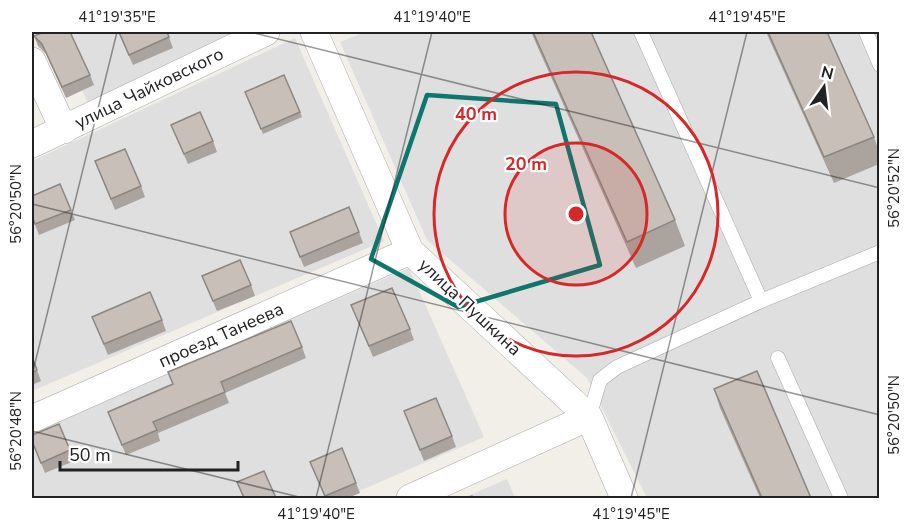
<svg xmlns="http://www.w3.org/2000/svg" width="911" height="530" font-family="'Nunito Sans',sans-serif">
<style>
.residential{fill:#e0dfdf}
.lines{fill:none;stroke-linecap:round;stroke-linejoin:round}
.service-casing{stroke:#a9a9a9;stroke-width:15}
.minor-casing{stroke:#a9a9a9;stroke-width:28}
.service{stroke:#fff;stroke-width:14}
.minor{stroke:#fff;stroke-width:27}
.wall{fill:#aba49e}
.building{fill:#c7bfb8;stroke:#8b8681;stroke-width:1.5}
.marked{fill:none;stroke:#0f766e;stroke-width:4.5;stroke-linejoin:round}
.ticks{fill:none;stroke:#222;stroke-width:1.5;stroke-opacity:0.45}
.ring{fill:none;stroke:#d62828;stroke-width:3}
.labels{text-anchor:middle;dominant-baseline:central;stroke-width:4.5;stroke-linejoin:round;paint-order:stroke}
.street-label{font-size:18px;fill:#222;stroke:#fff}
.centre{fill:#d62828;stroke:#fff;stroke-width:3}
.ring-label{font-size:18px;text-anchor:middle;font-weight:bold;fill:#d62828;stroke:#fff;stroke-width:4.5;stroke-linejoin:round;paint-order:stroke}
.neatline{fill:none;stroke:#222;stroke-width:2}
.ticks-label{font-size:15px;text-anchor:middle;fill:#222}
</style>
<rect width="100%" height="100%" fill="#f2efe9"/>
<path class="residential" d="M55,32H247L88,103Z
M365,32H879V498H647L587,378L427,240L340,42Z
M295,38L384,241L32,391V161Z
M409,268L484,437L343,498H32V433Z
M507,479L515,498H463Z"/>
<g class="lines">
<g class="service-casing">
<path id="service" d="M641,32L761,301
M866,32L880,65
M778,358L841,498
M589,417L600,380L617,367L761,301L880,252"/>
</g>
<g class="minor-casing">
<path id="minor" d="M314,32L410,251L589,417L624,498
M32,61L64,130
M32,144L266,32
M32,419L410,251
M410,498L589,417"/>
</g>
<use href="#service" class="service"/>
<use href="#minor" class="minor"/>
</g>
<path class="wall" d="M118,32H167L173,48L133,65Z
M531,32H591L675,220L685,246L636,268Z
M766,32H827L874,137L879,152V164L834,183Z
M34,36L90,75L94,85L66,98L46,54L38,46Z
M245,92L300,112L302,117L263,134Z
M171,125L213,141L217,152L188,164Z
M95,161L141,186L145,197L115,210Z
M32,196L71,210L75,220L39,235L32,217Z
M290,232H359L363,243L304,267Z
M202,276L251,285L255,296L217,311Z
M351,305L410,329L414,340L373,357Z
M92,317L162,320L166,331L108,355Z
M302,347L306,358L225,393L229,403L158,433L160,441L126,455L108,412L173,385L168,372Z
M32,357L41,381L32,385Z
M714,389L811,498H760L720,408Z
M404,411L452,436L456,447L424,461Z
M32,442L70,450L74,461L45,473Z
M310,462L356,483L360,493L348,498H325Z"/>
<path class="building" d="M44,32H70L90,75L62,87L42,44L34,36Z
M119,32H167L169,37L129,55Z
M533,32H591L675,220L627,242Z
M768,32H827L874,137L824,157Z
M284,75L300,112L261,129L245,92Z
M200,112L213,141L184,154L171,125Z
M125,149L141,186L111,199L95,161Z
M60,184L71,210L35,224L32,216V196Z
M349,207L359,232L300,257L290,232Z
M240,260L251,285L213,301L202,276Z
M392,288L410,329L369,346L351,305Z
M150,292L162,320L104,344L92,317Z
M291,321L302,347L221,382L225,392L153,422L157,430L122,445L108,412L173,384L168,372Z
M32,357L37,370L32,373Z
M757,371L811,498H762L714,389Z
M436,398L452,436L420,450L404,411Z
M59,424L70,450L41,463L32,441V435Z
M342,448L356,483L325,496L310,462Z
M264,471L276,498H244L237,482Z
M472,496L474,498H465Z"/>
<path class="marked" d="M427,95L556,104L600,265L458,307L371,259Z"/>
<path class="ticks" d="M250,32L880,188M32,204L880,415M32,375L117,32M32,431L303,498M316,498L432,32M631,498L747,32"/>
<circle cx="576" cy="214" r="71" fill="#d62828" fill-opacity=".12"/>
<g class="ring">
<circle cx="576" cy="214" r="71"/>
<circle cx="576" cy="214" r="142"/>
</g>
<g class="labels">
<g class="street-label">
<text transform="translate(149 88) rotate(-26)">улица Чайковского</text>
<text transform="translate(470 307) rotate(43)">улица Пушкина</text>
<text transform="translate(221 335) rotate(-24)">проезд Танеева</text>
</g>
</g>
<circle cx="576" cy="214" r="9" class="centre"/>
<g class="ring-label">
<text x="476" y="120">40 m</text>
<text x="526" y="170">20 m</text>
</g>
<rect width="911" height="530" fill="none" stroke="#ffffff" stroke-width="66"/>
<g transform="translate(824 87) rotate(14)" stroke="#ffffff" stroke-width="4.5" paint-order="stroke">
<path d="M0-4.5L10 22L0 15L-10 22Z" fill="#222222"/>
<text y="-9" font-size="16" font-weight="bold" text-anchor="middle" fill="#222222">N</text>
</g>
<path d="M60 461v9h178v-9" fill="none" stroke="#222222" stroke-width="3"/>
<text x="69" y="461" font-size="18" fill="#222222" stroke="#ffffff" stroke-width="4.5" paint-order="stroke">50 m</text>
<rect x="33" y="33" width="845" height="464" class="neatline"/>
<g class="ticks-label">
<text x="117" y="22">41°19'35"E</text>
<text x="432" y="22">41°19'40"E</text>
<text x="747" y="22">41°19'45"E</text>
<text transform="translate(894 188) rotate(-90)" y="5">56°20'52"N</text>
<text transform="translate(16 204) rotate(-90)" y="5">56°20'50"N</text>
<text transform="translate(894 415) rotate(-90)" y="5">56°20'50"N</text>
<text transform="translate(16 431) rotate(-90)" y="5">56°20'48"N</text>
<text x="316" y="519">41°19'40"E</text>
<text x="631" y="519">41°19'45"E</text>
</g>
</svg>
